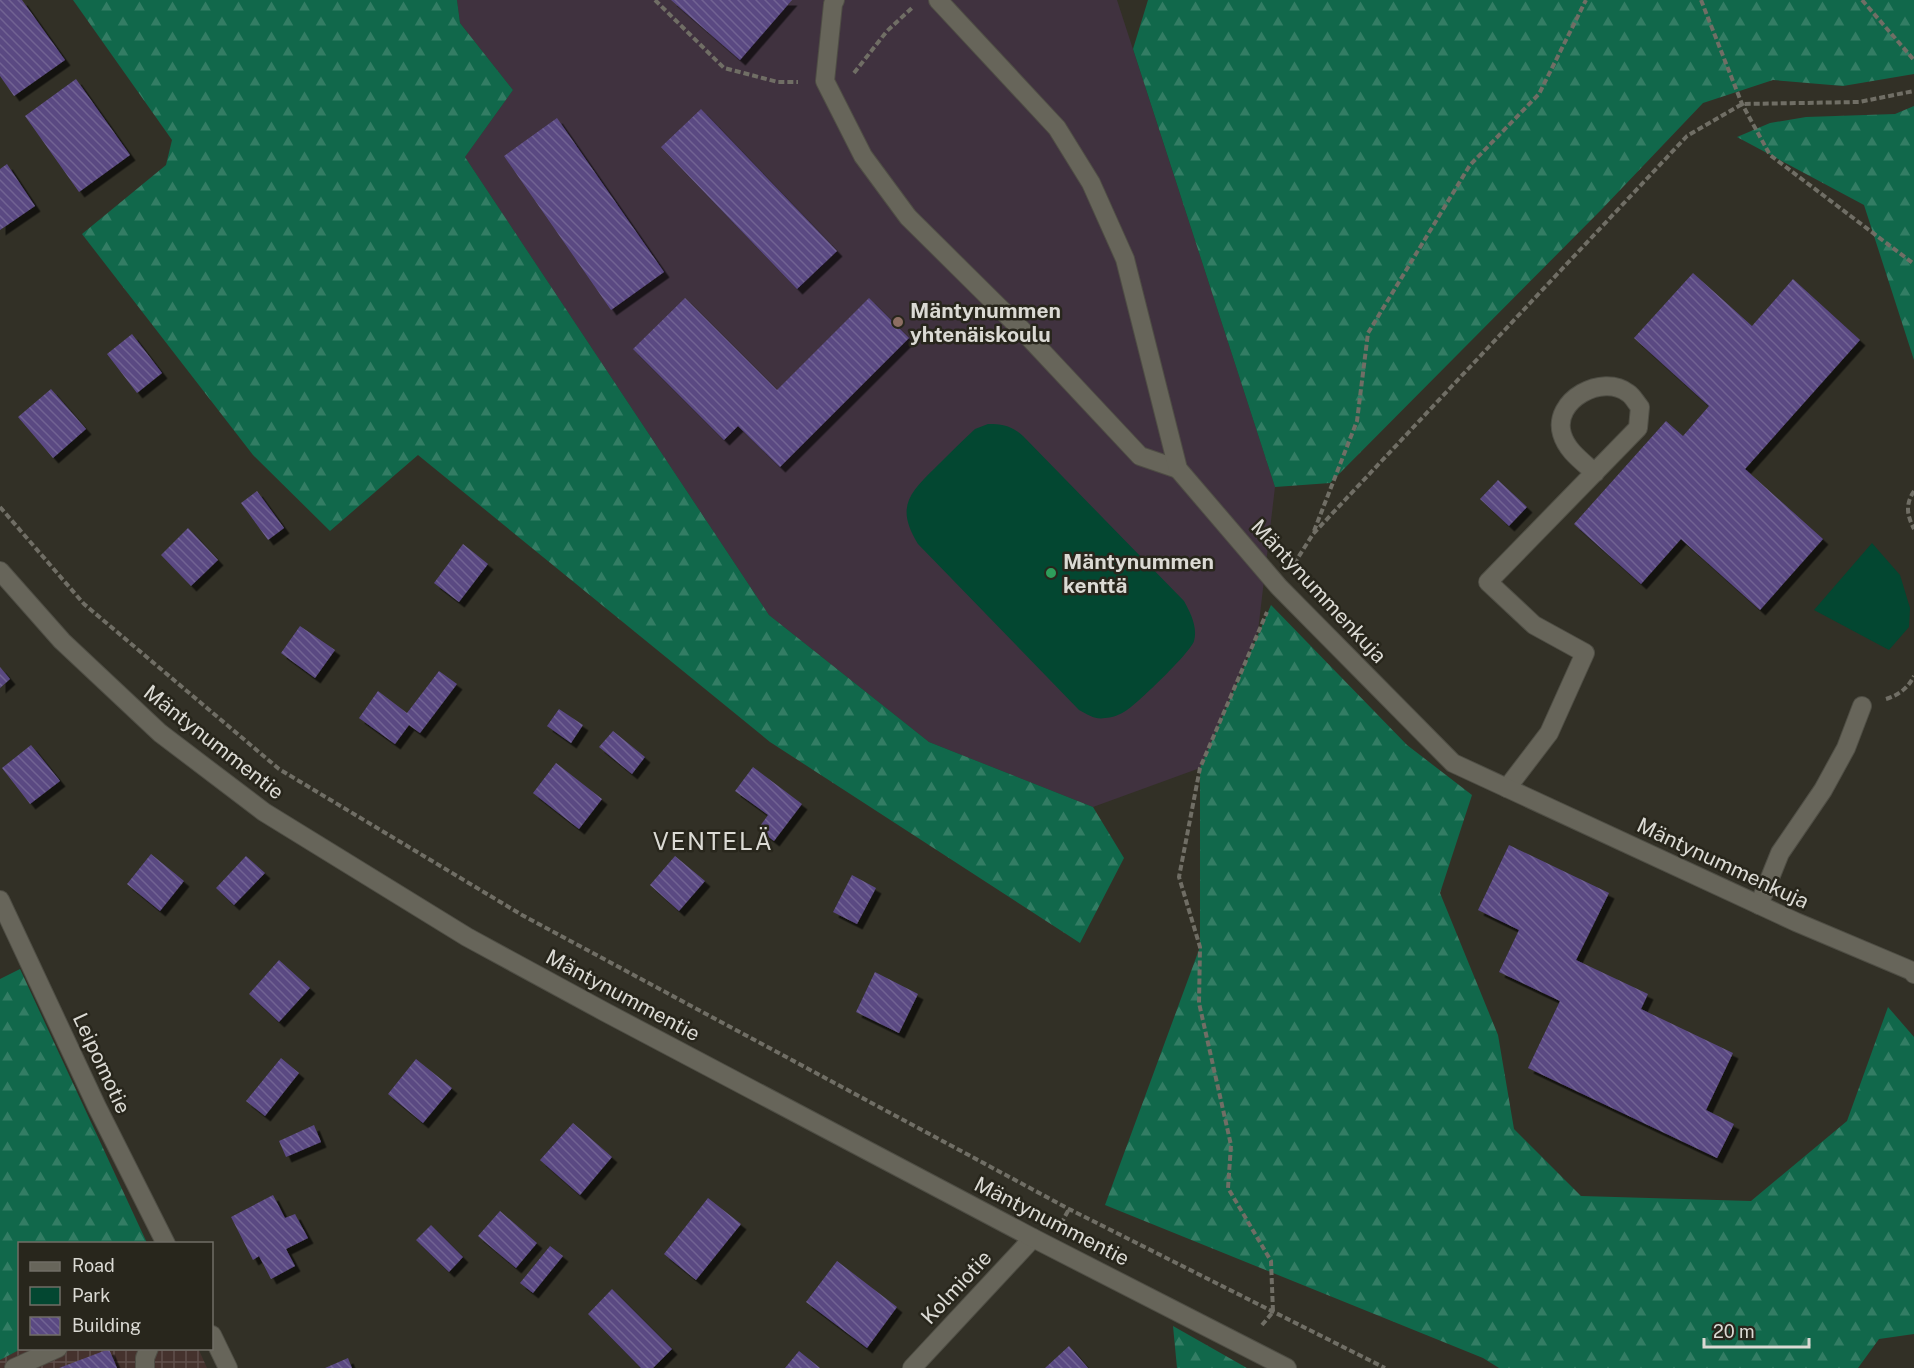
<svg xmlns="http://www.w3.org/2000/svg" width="1914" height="1368" font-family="'Public Sans',sans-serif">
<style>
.industrial{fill:url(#industrial-grid)}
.education{fill:#40323f}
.forest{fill:url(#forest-firs)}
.green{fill:#034731}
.building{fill:url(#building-back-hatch);filter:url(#shadow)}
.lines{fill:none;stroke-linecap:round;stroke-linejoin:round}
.service-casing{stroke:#4f4e45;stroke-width:20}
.minor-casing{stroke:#4f4e45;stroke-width:20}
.tertiary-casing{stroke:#4f4e45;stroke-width:20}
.path{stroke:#706e65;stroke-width:4;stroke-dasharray:6 3;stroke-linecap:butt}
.service{stroke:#67655a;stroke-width:18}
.minor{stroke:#67655a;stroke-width:18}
.tertiary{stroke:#67655a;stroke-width:18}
.education-dot{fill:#8d6e63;stroke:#28261c;stroke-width:2}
.leisure-dot{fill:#2e9e5b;stroke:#28261c;stroke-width:2}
.labels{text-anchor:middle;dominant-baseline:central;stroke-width:5;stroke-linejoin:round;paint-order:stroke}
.poi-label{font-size:21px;font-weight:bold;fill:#dbdad4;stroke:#28261c;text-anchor:start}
.street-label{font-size:21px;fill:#dbdad4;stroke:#28261c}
.quarter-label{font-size:24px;letter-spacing:1.5px;fill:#dbdad4;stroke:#28261c}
</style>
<defs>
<pattern id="industrial-grid" width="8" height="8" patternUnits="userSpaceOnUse" patternTransform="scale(1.5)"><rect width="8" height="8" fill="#45322d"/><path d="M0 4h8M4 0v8" fill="none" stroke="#5f4f4b"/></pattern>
<pattern id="forest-firs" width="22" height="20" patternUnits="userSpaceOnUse" patternTransform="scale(1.5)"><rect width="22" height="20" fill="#11684b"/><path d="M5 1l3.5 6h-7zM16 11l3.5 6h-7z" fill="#337d64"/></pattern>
<pattern id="building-back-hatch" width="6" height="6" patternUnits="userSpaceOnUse" patternTransform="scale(1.5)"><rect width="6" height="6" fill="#5a4982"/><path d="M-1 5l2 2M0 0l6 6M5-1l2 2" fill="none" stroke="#716393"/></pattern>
<filter id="shadow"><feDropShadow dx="5.5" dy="5.5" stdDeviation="0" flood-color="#0009"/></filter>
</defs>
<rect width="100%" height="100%" fill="#323026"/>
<path class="industrial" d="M198,1348L207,1368H0V1360L21,1349Z"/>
<path class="education" d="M457,0H1117L1275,487L1258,631L1200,768L1093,807L929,742L769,615L465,157L513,90L460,23Z"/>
<path class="forest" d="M73,0H457L460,23L513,90L465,157L769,615L929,742L1093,807L1124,858L1080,943L770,742L418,455L330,531L253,455L82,234L166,165L172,140Z
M1148,0H1914V74L1843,86L1773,80L1703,103L1602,209L1330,483L1275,487L1133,49Z
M1914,106V360L1864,205L1737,137L1770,123L1806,117L1895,114Z
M1271,605L1407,745L1472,795L1440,893L1498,1035L1514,1129L1581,1196L1751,1201L1847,1121L1888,1007L1914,1037V1334L1879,1339L1858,1368H1499L1483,1358L1105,1205L1200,947V768Z
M20,969L147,1243L20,1244L21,1349L0,1360V979Z
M1173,1326L1247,1368H1177Z"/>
<path class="green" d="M988,424C1003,424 1012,426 1023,436L1184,601C1190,612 1198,627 1194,641C1191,652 1138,703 1127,710C1121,714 1113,718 1105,718C1096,720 1088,715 1079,710L918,544C896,508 908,494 935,468C948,455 961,442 975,429Z
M1872,543L1900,575L1910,608L1909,627L1889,650L1814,610Z"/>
<path class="building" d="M0,0H22L65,60L14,96L0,76Z
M671,0H792L740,60Z
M76,79L130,155L79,192L25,116Z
M701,109L837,251L797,289L661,147Z
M557,118L664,272L611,310L504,156Z
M7,164L35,206L0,230V169Z
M1693,273L1752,326L1793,279L1860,340L1745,469L1823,539L1760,610L1681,539L1641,584L1574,524L1666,421L1683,436L1709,406L1634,338Z
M685,298L777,390L869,298L909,338L780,467L738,426L724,440L633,349Z
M132,334L162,373L137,393L107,354Z
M51,389L86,429L53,458L18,417Z
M1498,480L1527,507L1509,526L1480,499Z
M257,491L284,528L268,540L241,503Z
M188,528L218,560L191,586L161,555Z
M463,544L488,564L459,602L434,583Z
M300,626L335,650L315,678L281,653Z
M0,667L10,679L0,688Z
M439,671L457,684L420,733L409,725L395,744L359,718L378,691L407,713Z
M559,709L583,725L571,743L547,726Z
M613,731L645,757L632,774L599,747Z
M31,745L60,781L30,804L2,768Z
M556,763L602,799L579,829L533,793Z
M753,767L802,804L774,841L758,829L768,815L735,791Z
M1509,845L1609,893L1576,960L1648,994L1641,1009L1733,1053L1706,1110L1734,1124L1717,1158L1528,1068L1560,1001L1499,972L1519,930L1478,910Z
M151,854L184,881L160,911L127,884Z
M246,856L265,873L234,905L216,888Z
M675,856L705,881L679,911L650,885Z
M852,875L876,888L857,924L833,912Z
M279,960L310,988L279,1022L249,994Z
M875,972L918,994L899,1033L856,1012Z
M281,1058L299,1073L265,1116L246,1101Z
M416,1059L452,1088L423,1123L388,1094Z
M573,1123L612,1157L580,1195L540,1160Z
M314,1125L321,1142L286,1157L279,1141Z
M273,1195L285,1218L295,1214L308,1238L286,1249L295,1266L271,1279L259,1256L253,1260L231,1217Z
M708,1198L741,1224L696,1280L664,1254Z
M500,1211L537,1243L516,1268L478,1236Z
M431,1225L463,1257L449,1272L416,1240Z
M550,1246L563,1256L533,1293L520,1283Z
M837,1261L897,1307L867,1348L806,1302Z
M612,1289L672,1349L653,1368H641L588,1314Z
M1069,1346L1088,1368H1045Z
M109,1349L117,1368H59Z
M799,1351L820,1368H785Z
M348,1358L352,1368H325Z"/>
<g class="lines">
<g class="service-casing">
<path id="service" d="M835,0L833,4L825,81L863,156L908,217L1022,330L1140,456L1178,469
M1507,788L1549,733L1585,653L1534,625L1488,582L1638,428L1640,407C1636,403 1633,396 1628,393C1603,373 1552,400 1562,434C1567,451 1582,461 1595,473
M1759,905L1780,853L1823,790L1846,748L1862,706
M14,1368L58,1348
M145,1368V1358L149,1348"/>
</g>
<g class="minor-casing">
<path id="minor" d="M938,0L1057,128L1091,183L1125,259L1178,469L1279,587L1453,763L1796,922L1912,971L1914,974
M0,900L97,1107L166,1244
M212,1335L228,1368
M912,1368L1033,1238"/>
</g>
<g class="tertiary-casing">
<path id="tertiary" d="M0,571L62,641L160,733L264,812L467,937L605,1012L1033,1238L1287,1368"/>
</g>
<path class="path" d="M655,0L724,68L778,82H798
M1701,0L1742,104L1770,155L1914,264
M1862,0L1914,60
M854,73L887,31L913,7
M1914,491C1905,505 1907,515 1914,529
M0,507L84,604L279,769L522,915L1069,1209L1385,1368
M1314,531L1357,421L1368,333L1470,165L1539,94L1586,0
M1294,564L1313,534L1687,136L1742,104L1859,102L1914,91
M1886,699C1899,695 1908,688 1914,676
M1061,1224L1069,1209
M1262,1325L1273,1312L1271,1261L1228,1188L1231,1145L1199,1003L1200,947L1179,877L1200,768L1267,612"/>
<use href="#service" class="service"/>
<use href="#minor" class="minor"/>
<use href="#tertiary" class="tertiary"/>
</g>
<circle class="education-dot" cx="898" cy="322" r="6"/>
<circle class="leisure-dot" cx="1051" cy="573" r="6"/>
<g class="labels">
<g class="poi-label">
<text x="910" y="310">Mäntynummen<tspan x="910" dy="24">yhtenäiskoulu</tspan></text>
<text x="1063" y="561">Mäntynummen<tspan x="1063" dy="24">kenttä</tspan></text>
</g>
<g class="street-label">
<text transform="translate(1319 591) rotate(47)">Mäntynummenkuja</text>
<text transform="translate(214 742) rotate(38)">Mäntynummentie</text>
<text transform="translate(1723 863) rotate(25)">Mäntynummenkuja</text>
<text transform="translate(623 995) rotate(28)">Mäntynummentie</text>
<text transform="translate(102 1063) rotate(65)">Leipomotie</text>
<text transform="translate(1052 1221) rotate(27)">Mäntynummentie</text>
<text transform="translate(956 1287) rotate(-47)">Kolmiotie</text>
</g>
<g class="quarter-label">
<text x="713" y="841">VENTELÄ</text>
</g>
</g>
<rect x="18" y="1242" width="195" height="108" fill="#28261c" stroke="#706e66" stroke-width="1.5"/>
<rect x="30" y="1262" width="30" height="9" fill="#67655a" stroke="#706e66" stroke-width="1.5"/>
<text x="72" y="1272" font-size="18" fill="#dbdad4">Road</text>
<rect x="30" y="1287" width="30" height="18" fill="#034731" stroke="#706e66" stroke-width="1.5"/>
<text x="72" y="1302" font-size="18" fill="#dbdad4">Park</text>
<rect x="30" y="1317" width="30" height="18" fill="url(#building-back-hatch)" stroke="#706e66" stroke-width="1.5"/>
<text x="72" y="1332" font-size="18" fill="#dbdad4">Building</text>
<path d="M1704 1338v9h105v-9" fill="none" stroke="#dbdad4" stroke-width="3"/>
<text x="1713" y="1338" font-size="18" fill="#dbdad4" stroke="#28261c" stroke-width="4.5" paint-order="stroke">20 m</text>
</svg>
